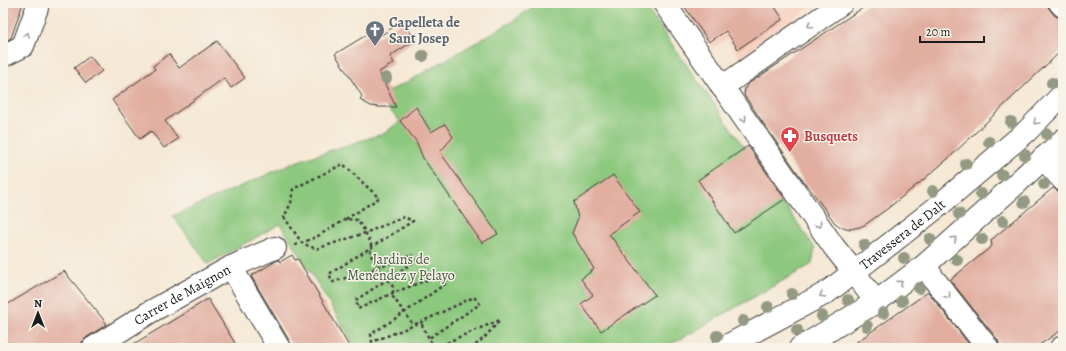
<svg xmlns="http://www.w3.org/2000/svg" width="1066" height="351" font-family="Alegreya,serif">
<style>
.built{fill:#f5d2c2}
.green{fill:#8cc87e;stroke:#54724d}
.building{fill:#e1aea0}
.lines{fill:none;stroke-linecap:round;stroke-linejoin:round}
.street-casing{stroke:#3d3b38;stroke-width:24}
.primary-casing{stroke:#3d3b38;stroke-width:24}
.path{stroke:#3d3b38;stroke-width:2.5;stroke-dasharray:3 3;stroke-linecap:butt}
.street{stroke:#fff;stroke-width:22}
.primary{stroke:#fff;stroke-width:22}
.tree{fill:#939982}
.oneway{stroke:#999}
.labels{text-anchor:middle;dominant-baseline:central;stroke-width:3;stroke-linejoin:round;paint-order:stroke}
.worship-label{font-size:14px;font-weight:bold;fill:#5b616d;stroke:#f7f3e8;text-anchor:start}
.health-label{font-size:14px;font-weight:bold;fill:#be3a42;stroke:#f7f3e8;text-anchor:start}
.street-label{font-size:14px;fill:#1c1c1c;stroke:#f7f3e8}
.park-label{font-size:14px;fill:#43583e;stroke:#f7f3e8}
</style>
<rect width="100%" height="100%" fill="#f7f3e8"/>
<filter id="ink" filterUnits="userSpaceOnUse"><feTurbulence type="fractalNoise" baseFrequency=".025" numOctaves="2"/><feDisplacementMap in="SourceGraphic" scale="8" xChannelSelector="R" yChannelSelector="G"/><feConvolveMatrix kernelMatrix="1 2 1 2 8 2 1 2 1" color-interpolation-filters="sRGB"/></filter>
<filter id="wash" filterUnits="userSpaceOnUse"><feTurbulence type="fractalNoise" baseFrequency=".012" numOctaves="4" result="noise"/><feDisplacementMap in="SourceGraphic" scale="16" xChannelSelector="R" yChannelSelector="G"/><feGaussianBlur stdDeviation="0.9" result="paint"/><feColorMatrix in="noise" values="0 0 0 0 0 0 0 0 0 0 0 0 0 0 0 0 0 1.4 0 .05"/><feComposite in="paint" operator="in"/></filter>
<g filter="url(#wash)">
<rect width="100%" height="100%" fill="#f5e8d4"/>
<path class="built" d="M682,3H815L742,60L727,39L713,48Z"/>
<path class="green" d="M538,3H643L815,248L812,264L677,341L661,348H356L302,258L280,224L208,264L173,216L298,161L385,133L400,121L377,97L409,81L513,21Z"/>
<g id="blocks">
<path class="building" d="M3,3H23L11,38L3,42Z
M682,3H772L783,19L738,49L726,31L709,42Z
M870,3H1048V7L1054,15L1059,18H1063V49L950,157L923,180L887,209L866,224L860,227L850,229L839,226L835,223L807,185H806L744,95L745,88L748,84Z
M403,21L415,40L390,56L394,63L379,72L396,107H379L371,106L360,100L362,96L335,54L373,31L378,37Z
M217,41L245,78L231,88L224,78L165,121L178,139L164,148L151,131L140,139L112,100L155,69L153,66L169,54L179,68Z
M90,56L102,71L86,83L74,68Z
M416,107L431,132L445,124L453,137L440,152L498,234L482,243L423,158L416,141L400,121Z
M748,146L785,199L734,233L698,180Z
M613,175L640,212L609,234L655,295L601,331L581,304L593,295L581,279L594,269L572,233L578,218L574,202Z
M1053,188L1060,192L1063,196V329L1035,348H1000L998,340L950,280L992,246L991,240Z
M292,255L295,260L298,259L350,348H291L290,342L251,276L276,261L279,260L280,262Z
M64,271L107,324L86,338L82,342L81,348H3V307Z
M928,292L972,348H848Z
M208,299L238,348H127Z"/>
</g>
</g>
<g filter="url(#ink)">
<use href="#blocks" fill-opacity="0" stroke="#3d3b38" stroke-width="1"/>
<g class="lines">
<g class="street-casing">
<g id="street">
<path d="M664,3L834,247L854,272"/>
<path d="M1060,3L1063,6"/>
<path d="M3,56L23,46L37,8V3"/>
<path d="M722,87L842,3"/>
<path d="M1043,158L1063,180"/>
<path d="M925,265L933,278L988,348"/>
<path d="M231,267L279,348"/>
<path id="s1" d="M93,348L150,312L231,267L275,248"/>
<path d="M1061,348L1063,347"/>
</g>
</g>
<g class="primary-casing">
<g id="primary">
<path d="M854,272L876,302"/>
<path id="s2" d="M723,348L826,293L854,272L936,208L1027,131L1063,94"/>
<path d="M800,348L876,302L925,265L1018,182L1063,140"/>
</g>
</g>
<path class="path" d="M346,219L379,198L343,164L293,189L291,203L284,217L302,243L316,249L365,233L404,217L413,221L329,274L333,282L380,267L412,255L417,260L356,300L358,309L393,293L437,276L445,284L404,313L371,334L372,342L417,324L474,297L480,304L429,338
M295,245L302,243L318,236L346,219L357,220L363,228L371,244L370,254L393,287V297L411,322L422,325L434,348
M436,348L459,337L500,320L485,337L472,348"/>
<use href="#street" class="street"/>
<use href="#primary" class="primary"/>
</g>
<g class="tree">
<circle cx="423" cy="56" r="6"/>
<circle cx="386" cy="78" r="6"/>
<circle cx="1052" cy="83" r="6"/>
<circle cx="1011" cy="122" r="6"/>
<circle cx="1047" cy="134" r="6"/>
<circle cx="989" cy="142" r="6"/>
<circle cx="1025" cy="155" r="6"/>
<circle cx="966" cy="164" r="6"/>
<circle cx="1002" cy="175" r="6"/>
<circle cx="1044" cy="184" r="6"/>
<circle cx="933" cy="191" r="6"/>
<circle cx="981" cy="194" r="6"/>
<circle cx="1024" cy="202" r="6"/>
<circle cx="959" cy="214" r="6"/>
<circle cx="1003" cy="221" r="6"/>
<circle cx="930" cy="239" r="6"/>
<circle cx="982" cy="239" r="6"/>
<circle cx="864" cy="245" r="6"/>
<circle cx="904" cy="258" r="6"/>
<circle cx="957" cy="260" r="6"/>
<circle cx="919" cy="288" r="6"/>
<circle cx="792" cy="294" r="6"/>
<circle cx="848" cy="300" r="6"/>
<circle cx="902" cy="301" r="6"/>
<circle cx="768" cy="307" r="6"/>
<circle cx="883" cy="313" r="6"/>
<circle cx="822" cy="316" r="6"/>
<circle cx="743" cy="321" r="6"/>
<circle cx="867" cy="326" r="6"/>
<circle cx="797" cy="330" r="6"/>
<circle cx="717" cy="336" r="6"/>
</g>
<defs><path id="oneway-chevron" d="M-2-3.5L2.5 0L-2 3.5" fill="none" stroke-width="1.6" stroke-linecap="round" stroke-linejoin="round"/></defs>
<g class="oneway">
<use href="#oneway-chevron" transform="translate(810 25) rotate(145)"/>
<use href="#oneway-chevron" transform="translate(27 35) rotate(-70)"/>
<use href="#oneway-chevron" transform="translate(744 119) rotate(55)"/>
<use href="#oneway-chevron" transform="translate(1036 122) rotate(135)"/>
<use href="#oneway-chevron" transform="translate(819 225) rotate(55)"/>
<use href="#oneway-chevron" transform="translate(954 239) rotate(-44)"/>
<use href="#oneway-chevron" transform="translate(900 283) rotate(-37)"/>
<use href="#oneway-chevron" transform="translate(822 295) rotate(149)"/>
<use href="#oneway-chevron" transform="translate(948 296) rotate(52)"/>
</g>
</g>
<defs>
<g id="church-pin" transform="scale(1)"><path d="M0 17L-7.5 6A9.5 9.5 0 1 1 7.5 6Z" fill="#6b7280" stroke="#f7f3e8"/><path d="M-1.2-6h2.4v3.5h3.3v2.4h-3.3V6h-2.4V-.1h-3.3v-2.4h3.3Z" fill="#fff"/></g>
<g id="pharmacy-pin" transform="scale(1)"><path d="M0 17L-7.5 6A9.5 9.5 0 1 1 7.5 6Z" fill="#e0444e" stroke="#f7f3e8"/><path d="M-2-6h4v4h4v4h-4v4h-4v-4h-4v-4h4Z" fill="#fff"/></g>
</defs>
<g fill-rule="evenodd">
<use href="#church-pin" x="375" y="30"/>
<use href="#pharmacy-pin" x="790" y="136"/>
</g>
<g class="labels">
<g class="worship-label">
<text x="389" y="22">Capelleta de<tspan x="389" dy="16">Sant Josep</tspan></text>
</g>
<g class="health-label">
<text x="804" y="136">Busquets</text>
</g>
<g class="street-label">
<text stroke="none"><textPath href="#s2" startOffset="213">Travessera de Dalt</textPath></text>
<text stroke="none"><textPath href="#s1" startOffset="104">Carrer de Maignon</textPath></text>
</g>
<g class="park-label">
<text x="401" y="259">Jardins de<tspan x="401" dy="16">Menéndez y Pelayo</tspan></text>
</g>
</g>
<rect width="1066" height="351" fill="none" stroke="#f7f3e8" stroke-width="16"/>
<g transform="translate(38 313)" stroke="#f7f3e8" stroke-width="3" paint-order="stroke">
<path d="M0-3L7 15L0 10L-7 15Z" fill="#1c1c1c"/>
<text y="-6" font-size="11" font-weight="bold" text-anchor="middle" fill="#1c1c1c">N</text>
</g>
<path d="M920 36v6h64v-6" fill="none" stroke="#1c1c1c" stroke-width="2"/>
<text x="926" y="36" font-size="12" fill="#1c1c1c" stroke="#f7f3e8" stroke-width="3" paint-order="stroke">20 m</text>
</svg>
